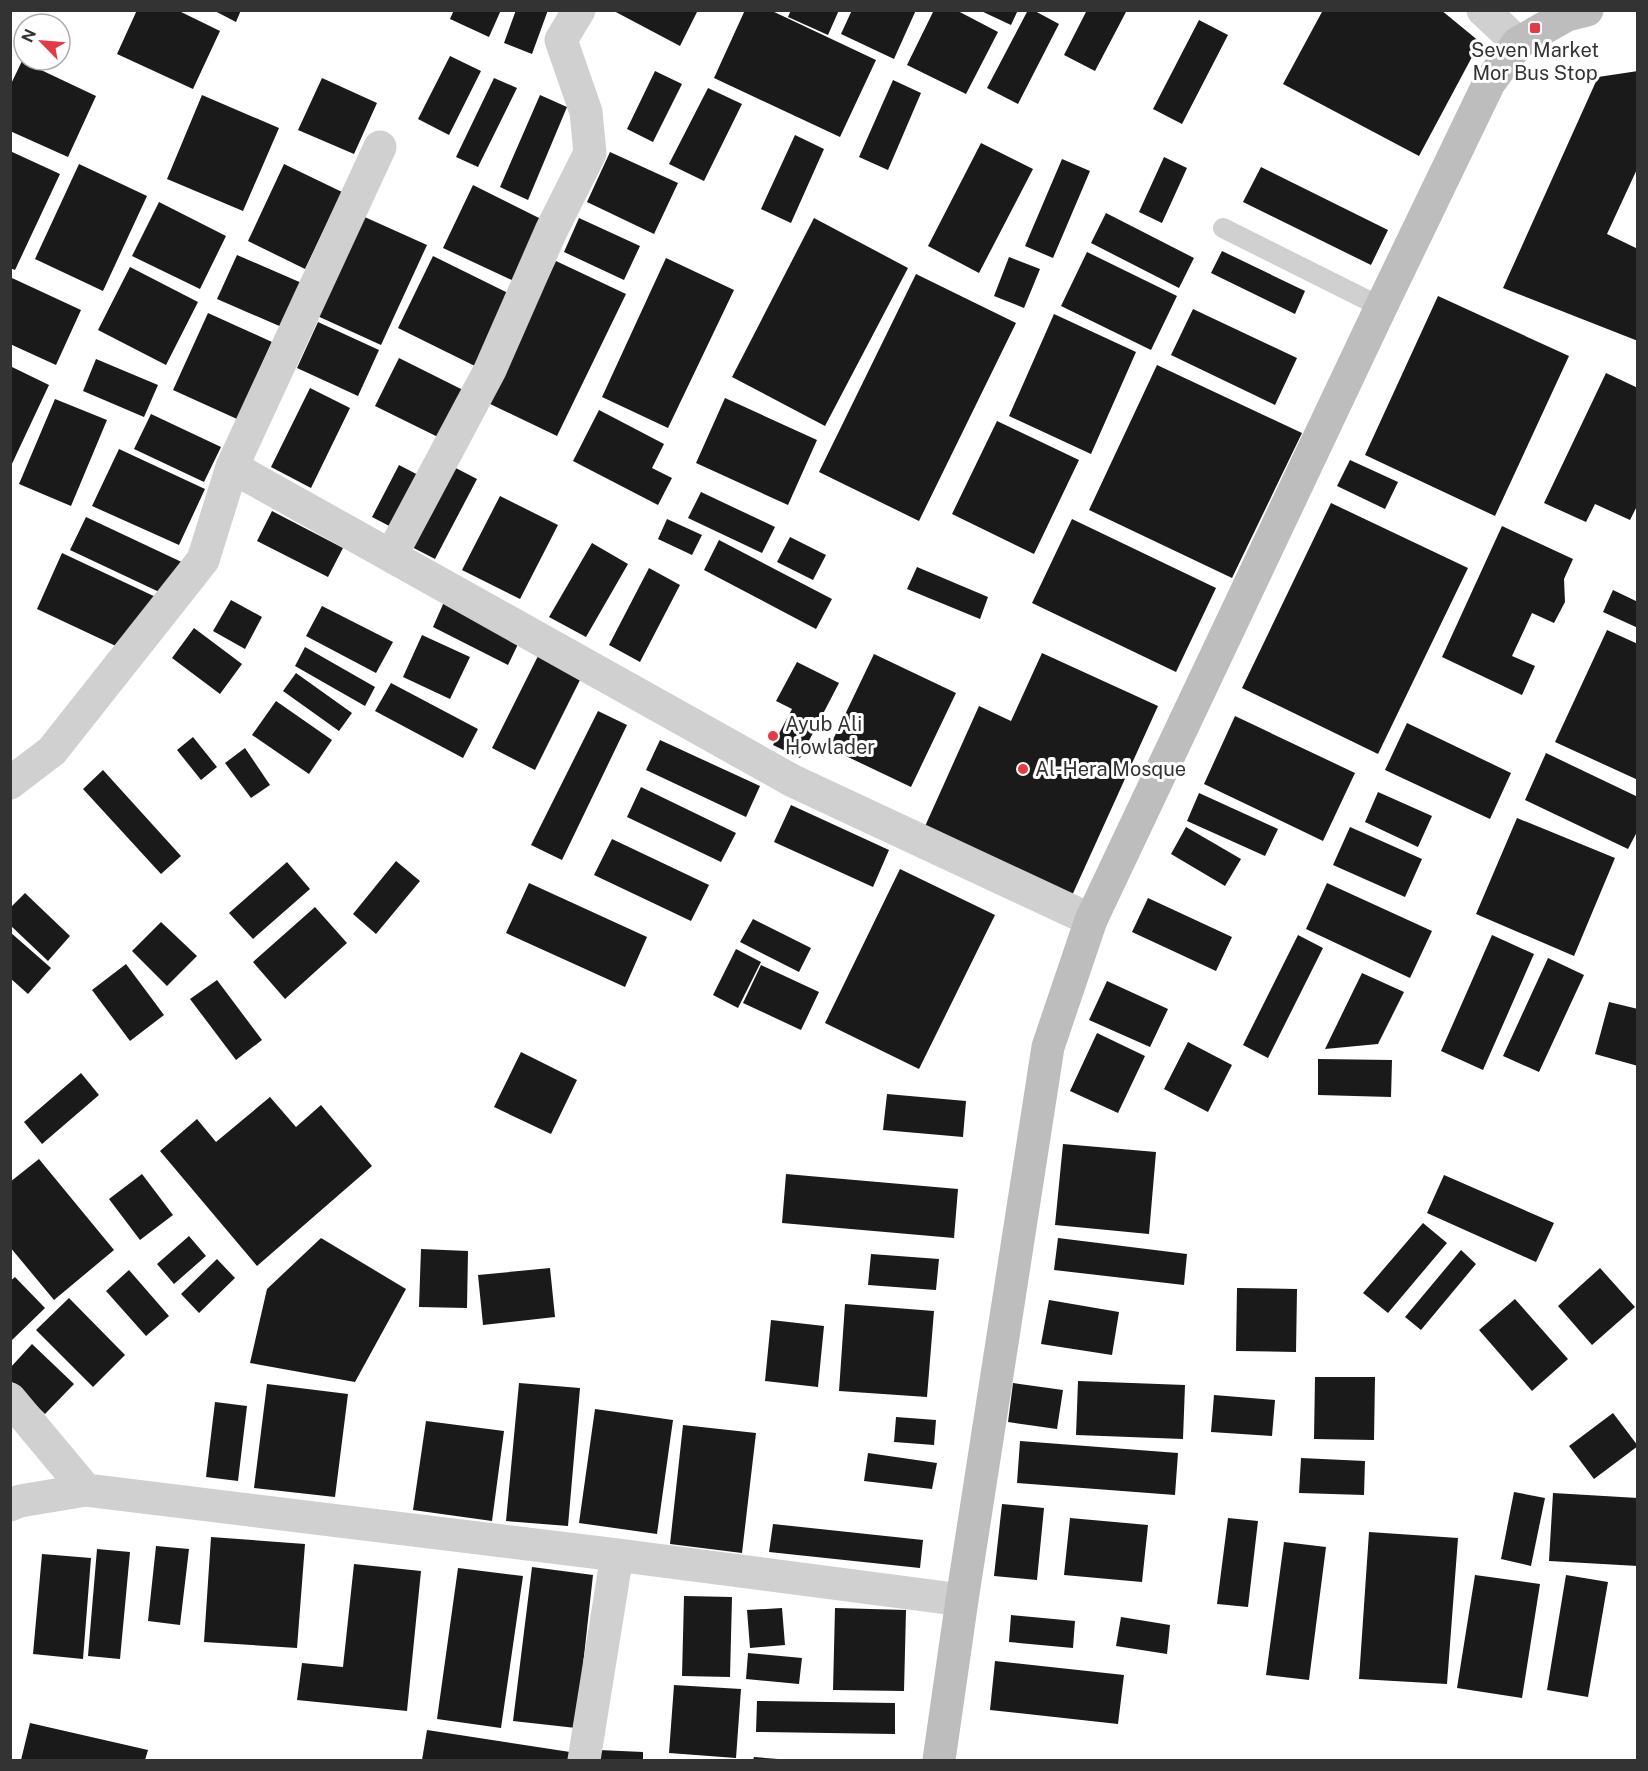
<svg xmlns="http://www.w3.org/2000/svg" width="1648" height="1771" font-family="'Public Sans',sans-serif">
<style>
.building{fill:#1a1a1a}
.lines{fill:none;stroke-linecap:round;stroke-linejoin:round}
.lane{stroke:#d0d0d0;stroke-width:20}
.street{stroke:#d0d0d0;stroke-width:33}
.secondary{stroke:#bdbdbd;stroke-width:33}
.poi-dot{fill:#e63946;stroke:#fff;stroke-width:2}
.labels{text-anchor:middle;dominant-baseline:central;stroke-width:6;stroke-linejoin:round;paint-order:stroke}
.poi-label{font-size:20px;fill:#333;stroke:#fff;text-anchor:start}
</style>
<rect width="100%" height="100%" fill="#fff"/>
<path class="building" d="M137,10H177L220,31L193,89L117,54Z
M213,10H241L236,22Z
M454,10H501L489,37L450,19Z
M516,10H548L532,54L504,43Z
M612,10H698L680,46Z
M745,10H770L876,60L840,137L714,78Z
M791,10H839L828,35L788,17Z
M852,10H916L894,59L841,34Z
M934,10H956L998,32L966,94L907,65Z
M979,10H1018L1011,25Z
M1028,10H1033L1059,24L1018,104L987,88Z
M1087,10H1127L1095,71L1064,55Z
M1323,10H1441L1480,42L1419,156L1283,84Z
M1199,20L1228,35L1182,124L1153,109Z
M450,56L481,71L449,135L418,119Z
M22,61L96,96L68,157L10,131V86Z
M655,71L682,84L653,142L627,129Z
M1638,71V167L1607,234L1638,249V341L1503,288L1598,77Z
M322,78L377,103L354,154L298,130Z
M494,78L517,88L478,167L456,157Z
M893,80L921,93L888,170L859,157Z
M708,88L742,104L704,181L669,164Z
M202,95L279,128L243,211L167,179Z
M540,95L567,107L528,200L500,187Z
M795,135L824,149L791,223L761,209Z
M981,143L1033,169L979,273L928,246Z
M10,151L60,174L15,270L10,268Z
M610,152L678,183L654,234L587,202Z
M1164,157L1187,168L1162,223L1139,212Z
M1062,159L1090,171L1053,258L1025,246Z
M79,164L147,196L103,291L35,259Z
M284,164L342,192L305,269L248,241Z
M1261,167L1388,230L1371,265L1243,202Z
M473,185L545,221L516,282L443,248Z
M159,202L226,236L200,289L132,256Z
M1106,213L1194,258L1179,288L1091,243Z
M358,214L427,245L381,345L313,314Z
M579,218L640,246L624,280L564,252Z
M814,218L908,268L825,426L732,377Z
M1222,251L1305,291L1295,314L1211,273Z
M1087,252L1177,296L1151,350L1061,306Z
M237,255L304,284L284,328L217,299Z
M433,256L520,299L485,371L398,328Z
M1009,257L1040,269L1024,308L994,296Z
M666,258L734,290L668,428L602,397Z
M556,261L626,294L557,436L488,403Z
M130,267L198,302L166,365L98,330Z
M916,274L1016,323L919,521L819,472Z
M12,278L81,310L56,365L10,344V282Z
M1438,296L1569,356L1495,516L1365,455Z
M1193,309L1297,358L1275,405L1171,355Z
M208,313L272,342L237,419L173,390Z
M1054,314L1136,352L1091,454L1009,416Z
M318,322L379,350L358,396L297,368Z
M399,358L465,391L442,439L375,406Z
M96,359L158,385L144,417L83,391Z
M1157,365L1302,433L1232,578L1089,510Z
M10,366L49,385L10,468Z
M1606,373L1638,388V504L1630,520L1595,504L1586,522L1544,503Z
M310,388L350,408L311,488L271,467Z
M725,398L817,440L788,505L696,463Z
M55,399L107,420L71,506L19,484Z
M599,410L664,444L652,468L672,478L658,505L573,461Z
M151,414L221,447L204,482L134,449Z
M997,421L1079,460L1034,554L952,514Z
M119,449L205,489L179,545L92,506Z
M1350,460L1398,482L1385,509L1337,486Z
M448,464L477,479L435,559L406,544Z
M399,465L424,478L397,530L372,517Z
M701,492L775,527L762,553L688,518Z
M500,496L558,525L520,599L462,570Z
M1331,503L1468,568L1378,754L1242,688Z
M272,511L343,548L328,577L257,541Z
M86,517L188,565L172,598L70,550Z
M667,519L702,535L692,555L658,539Z
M1072,519L1216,588L1176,672L1032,603Z
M1502,526L1573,559L1564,579L1565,602L1554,623L1532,613L1512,656L1535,666L1522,695L1442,657Z
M790,537L826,555L813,580L777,562Z
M719,540L832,599L816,629L704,570Z
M592,543L628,564L586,637L549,617Z
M62,553L160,599L135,655L37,609Z
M917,567L988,597L980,619L907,589Z
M649,568L680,585L640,662L609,645Z
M1613,590L1638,602V628L1603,612Z
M231,600L262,617L245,649L213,631Z
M444,602L520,640L508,665L433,627Z
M322,606L393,642L376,673L306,636Z
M194,628L242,664L220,694L172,658Z
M1607,630L1638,644V780L1555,742Z
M422,635L470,657L450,699L403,677Z
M305,647L375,687L365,706L295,666Z
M1042,653L1158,706L1070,900L922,833L979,706L1011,721Z
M874,654L956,693L911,787L829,748Z
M538,656L581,678L535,770L492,748Z
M797,662L839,683L800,758L773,745L792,709L776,701Z
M296,673L352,713L339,731L283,691Z
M391,683L478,729L463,758L375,711Z
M276,701L332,740L309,774L252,735Z
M598,711L627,725L562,860L531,845Z
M1235,716L1355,773L1323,841L1204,784Z
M1407,723L1511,773L1490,819L1385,770Z
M193,737L217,767L201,780L177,750Z
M660,740L760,786L746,817L646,770Z
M245,748L270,785L251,798L225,763Z
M1546,753L1638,797V830L1628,849L1525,800Z
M103,770L181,856L161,874L83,789Z
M641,787L736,833L721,862L627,817Z
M1378,792L1432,816L1418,847L1365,822Z
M1199,793L1278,829L1265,856L1187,821Z
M791,805L889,850L873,887L774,842Z
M1517,818L1615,858L1574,956L1476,914Z
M1186,827L1241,859L1225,886L1171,854Z
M1350,827L1422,859L1405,897L1333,865Z
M612,839L709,885L691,921L594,875Z
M396,861L420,881L376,934L353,914Z
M287,862L310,889L253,939L229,913Z
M900,869L995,915L919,1069L825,1023Z
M529,883L647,937L625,987L506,933Z
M1327,883L1432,931L1410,978L1306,929Z
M25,893L70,936L48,961L10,925V908Z
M1148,898L1232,937L1216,971L1132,932Z
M315,907L347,943L285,999L253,962Z
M753,919L811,948L799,972L740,942Z
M161,922L197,956L167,986L132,951Z
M10,932L51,968L28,994L10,978Z
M1298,935L1323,948L1268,1058L1243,1045Z
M1492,935L1534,954L1483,1070L1441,1051Z
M736,949L761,962L738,1008L713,995Z
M1548,958L1584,975L1539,1072L1503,1056Z
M126,964L164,1015L130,1041L92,990Z
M761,965L819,992L801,1030L743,1003Z
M1362,973L1404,992L1378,1044L1325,1049Z
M217,980L262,1040L236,1060L190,999Z
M1107,981L1168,1009L1150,1047L1089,1020Z
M1609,1002L1638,1009V1066L1595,1054Z
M1097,1033L1145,1056L1118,1113L1070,1091Z
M1188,1042L1232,1065L1208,1112L1164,1089Z
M521,1052L577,1080L551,1134L494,1107Z
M1318,1059L1392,1060L1391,1097L1318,1095Z
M81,1073L99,1095L42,1144L24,1122Z
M887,1094L966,1101L963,1137L883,1130Z
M270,1097L296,1127L321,1105L372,1166L257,1266L160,1151L197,1119L216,1142Z
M1063,1144L1156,1152L1149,1234L1055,1225Z
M39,1159L114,1250L54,1300L10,1247V1182Z
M142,1174L173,1215L140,1240L109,1199Z
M786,1174L958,1189L954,1238L782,1223Z
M1444,1175L1554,1223L1536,1262L1427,1213Z
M1423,1223L1447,1243L1388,1313L1363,1293Z
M189,1236L206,1256L174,1284L157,1264Z
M321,1238L406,1289L355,1382L250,1363L267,1289Z
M1058,1238L1187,1254L1184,1285L1054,1270Z
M421,1249L468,1251L467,1308L419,1307Z
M1461,1250L1476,1264L1421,1330L1405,1317Z
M871,1254L939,1259L936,1290L868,1285Z
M217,1259L235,1278L199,1313L181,1294Z
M550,1268L555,1317L483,1325L478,1275Z
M1600,1268L1635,1307L1592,1345L1558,1306Z
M129,1270L169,1316L146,1336L106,1291Z
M15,1277L45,1308L10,1342V1281Z
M1237,1288L1297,1289L1296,1352L1236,1351Z
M69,1298L125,1355L93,1387L36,1330Z
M1515,1299L1568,1359L1532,1391L1479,1330Z
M1049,1300L1119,1312L1112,1355L1041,1344Z
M845,1304L934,1311L927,1397L839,1391Z
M771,1320L824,1326L818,1387L765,1381Z
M32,1344L74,1384L45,1414L10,1380V1368Z
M1315,1377H1375L1374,1440L1314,1439Z
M1078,1381L1185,1385L1183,1439L1076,1435Z
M519,1383L580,1388L568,1526L506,1521Z
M1013,1383L1063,1390L1057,1429L1008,1422Z
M267,1384L348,1394L335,1497L254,1488Z
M1214,1395L1275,1400L1272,1436L1211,1432Z
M215,1402L247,1406L238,1481L206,1477Z
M595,1409L673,1420L657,1534L579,1523Z
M1613,1413L1638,1446L1594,1479L1569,1446Z
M896,1417L936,1420L934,1445L894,1442Z
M426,1421L504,1431L492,1521L413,1510Z
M683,1425L756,1433L742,1553L670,1544Z
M1020,1441L1178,1453L1175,1495L1017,1483Z
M868,1453L937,1463L932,1489L864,1481Z
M1301,1458L1365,1461L1364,1495L1299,1493Z
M1514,1492L1545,1498L1531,1566L1501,1559Z
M1553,1493L1638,1498V1566L1549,1561Z
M1002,1504L1044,1508L1037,1580L994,1576Z
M1070,1518L1148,1525L1142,1582L1064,1575Z
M1228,1518L1258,1521L1248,1607L1217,1604Z
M773,1524L923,1540L920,1568L769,1552Z
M1369,1532L1458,1538L1447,1684L1359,1679Z
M211,1537L305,1544L297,1648L204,1642Z
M1284,1542L1326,1547L1309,1680L1266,1675Z
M156,1546L189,1549L180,1625L148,1621Z
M97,1549L130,1552L120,1659L88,1656Z
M42,1554L91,1558L83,1659L33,1654Z
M354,1564L421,1571L407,1711L297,1700L302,1663L343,1667Z
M532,1567L593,1575L576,1728L513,1721Z
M458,1568L523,1576L501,1728L437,1719Z
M1475,1575L1540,1584L1522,1698L1457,1688Z
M1566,1575L1608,1582L1588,1697L1547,1690Z
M684,1596L732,1597L730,1677L682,1676Z
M782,1608L785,1645L750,1648L747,1610Z
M835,1608L906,1610L904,1691L833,1690Z
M1011,1615L1075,1621L1073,1648L1009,1642Z
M1121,1617L1170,1625L1167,1654L1116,1646Z
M748,1653L802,1658L799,1684L746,1679Z
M995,1661L1124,1675L1118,1724L990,1710Z
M674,1685L741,1689L736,1758L669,1753Z
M757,1701L895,1703V1734L756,1732Z
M30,1723L148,1750L145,1760H21Z
M427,1730L570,1752L569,1760H422Z
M599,1750L643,1752V1760H599Z
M754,1757L778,1759V1760H753Z"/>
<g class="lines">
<path class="lane" d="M1223,228L1381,307"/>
<path class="street" d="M1483,10L1518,43
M232,467L793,781L1091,920
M391,556L490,370L551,231L590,153L586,112L561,40L579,10
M10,783L52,751L203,560L232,467L380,147
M10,1399L86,1490
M10,1505L20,1501L86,1490L617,1555L962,1600
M584,1760L617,1555"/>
<path class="secondary" d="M939,1760L962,1600L1048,1047L1091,920L1381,307L1489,83L1518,43L1567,15L1587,10"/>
</g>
<g class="poi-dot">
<rect x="1529" y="22" width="12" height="12" rx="3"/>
<circle cx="773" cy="736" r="6"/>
<circle cx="1023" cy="769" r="6"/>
</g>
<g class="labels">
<g class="poi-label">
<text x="1535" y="50" text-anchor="middle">Seven Market<tspan x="1535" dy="23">Mor Bus Stop</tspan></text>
<text x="785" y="724">Ayub Ali<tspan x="785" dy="23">Howlader</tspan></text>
<text x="1035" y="769">Al-Hera Mosque</text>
</g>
</g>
<rect width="1648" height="1771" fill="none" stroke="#333333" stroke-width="24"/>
<g transform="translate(42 42) rotate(295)"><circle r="28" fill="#ffffff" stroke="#adadad" stroke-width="1.5"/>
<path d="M0-4.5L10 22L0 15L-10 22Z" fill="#e63946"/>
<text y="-9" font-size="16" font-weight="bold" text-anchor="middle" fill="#333333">N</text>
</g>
</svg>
